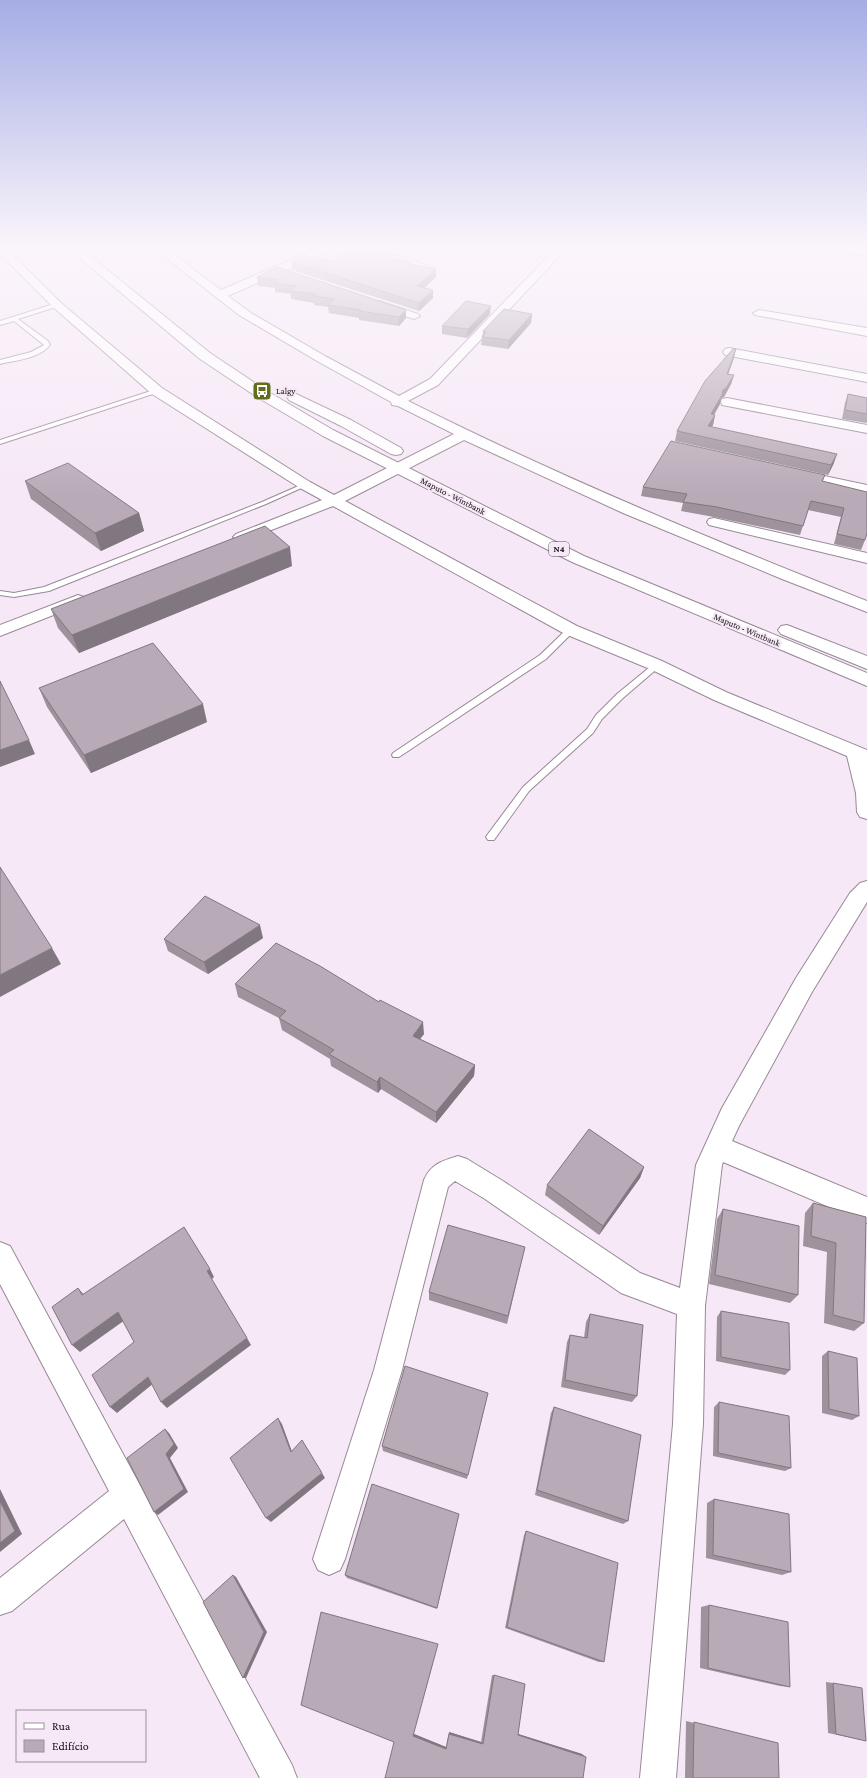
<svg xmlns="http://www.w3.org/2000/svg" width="867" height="1778" font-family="'Crimson Pro',serif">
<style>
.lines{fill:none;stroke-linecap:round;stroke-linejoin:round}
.lane-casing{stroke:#978996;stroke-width:2}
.street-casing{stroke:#978996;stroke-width:2}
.highway-casing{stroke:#978996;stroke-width:2}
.lane{fill:#fff;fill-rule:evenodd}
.street{fill:#fff;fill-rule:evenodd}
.highway{fill:#fff;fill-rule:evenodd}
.wall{fill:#9e929d}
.shaded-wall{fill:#817780}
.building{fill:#b8aab7;stroke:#817780}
.labels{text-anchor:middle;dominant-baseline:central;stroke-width:4;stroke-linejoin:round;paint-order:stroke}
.far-poi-label{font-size:9px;fill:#130e13;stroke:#f6e8f6;text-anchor:start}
.far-street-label{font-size:9px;fill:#130e13;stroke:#f6e8f6}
.shield{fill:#f6e8f6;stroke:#574f57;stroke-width:1}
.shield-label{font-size:9px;font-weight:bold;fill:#130e13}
</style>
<rect width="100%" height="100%" fill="#f6e8f6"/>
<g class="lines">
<g class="lane-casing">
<path id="lane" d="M57,303L60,305L59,306L18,319L48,341L50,345C39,359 16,360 0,364V360L31,352L44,345L14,321L0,325V321Z
M157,389L160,391L159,392L0,444V440Z
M303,484L308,485L266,504L49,591L14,597L0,595V591L14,593L44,587L262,502Z
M568,628H571L575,630L546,659L399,757H393L392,755L393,753L540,655Z
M656,662L659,663V667L623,698L602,719L593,733L529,791L494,840H488L486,837L488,834L523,787L587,729L596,715L617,694Z"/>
</g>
<g class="street-casing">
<path id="street" d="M0,247H5L61,303L162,388L310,482L334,495L454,434L398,406L392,405L391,402L317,361L239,315L152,247H164L221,290L321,247H335L334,249L228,296L251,313L325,356L399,396L430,379L557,247H568L438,385L408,401C558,476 712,540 867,601V612L782,579L623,513L464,440L345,501L577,626L662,661L726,692L867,750V819L860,817L857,812L856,793L847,756L714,700L650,669L565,634L333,506L246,540L241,542L236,540L233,537L236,534L322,500L300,488L152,394L53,307L0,254Z
M352,247H368L429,266L430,268L425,271L421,270L353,249Z
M827,247H851L867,250V256L832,250Z
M379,301L418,314L420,316L414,319L375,306L373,304L375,302Z
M759,310L867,328V336L755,315L753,313Z
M729,348L867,374V382L725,355L723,352L725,349Z
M727,398L867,425V433L722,405L721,402L722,399Z
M796,470L867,485V493L791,477L789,474L791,471Z
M714,518L867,553V563L709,525L707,522L709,519Z
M78,595L84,597L86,600L84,603L0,636V625Z
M867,881V902L812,992L740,1124L732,1141L867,1197V1223L723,1162L722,1165L705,1306L703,1424L676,1778H640L673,1424L677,1314L621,1293L485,1199L455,1181L448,1187L402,1370L345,1559L340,1570L329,1575L318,1570L313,1559L374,1370L424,1180C431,1164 442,1161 458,1156L467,1159L503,1181L640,1273L680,1288L696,1165L722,1108L758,1045L796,978L850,893L860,883Z
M0,1242L10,1246L292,1765L297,1778H260L124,1519L12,1611L0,1615V1578L109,1491L0,1284Z"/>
</g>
<g class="highway-casing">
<path id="highway" d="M71,247H82L89,255L210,353L267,391L333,430L584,556L867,673V686L572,562L323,436L257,397L200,359L81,259Z
M294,393L351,420L401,448L403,451L401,454L396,455L391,454L341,426L289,400L287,397L289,394Z
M787,625L867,656V669L781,634L778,630L781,626Z"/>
</g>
<use href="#lane" class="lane"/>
<use href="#street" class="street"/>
<use href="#highway" class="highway"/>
</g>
<path class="wall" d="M394,259L411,262V264L436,277L424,288L433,298L419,311L292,270V262L334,261Z
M277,267L406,310V318L399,326L359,320V318L329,313L328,307L314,305V303L291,299V294L275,292V288L258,286L257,277Z
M490,314L467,338L442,334V326Z
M532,314L531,323L508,349L481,345L483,331Z
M734,358L728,374L734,375L731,384L724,397L721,398L720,404L714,415H715L713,425L711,427L834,463L828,475L675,441L677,431Z
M848,394L867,398V423L842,419L845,403Z
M825,475L823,481L867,492L865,540L861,550L834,544L841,517L808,510L800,535L714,517L681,511L683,503L641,496L643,487Z
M25,481L139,513L144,531L101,551L31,499Z
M292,566L79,653L58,628L51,609Z
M39,688L207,722L91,773L47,707Z
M263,938L208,974L168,951L164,939Z
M235,984L424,1034L420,1039L475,1065L474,1076L436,1123L381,1089L378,1093L331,1066L330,1059L282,1030L279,1018L238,997Z
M644,1167L640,1178L599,1235L545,1195L547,1185Z
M813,1203L866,1217L864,1323L854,1331L824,1323L827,1252L803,1246L805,1213Z
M723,1209L798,1295L790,1303L709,1284L717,1219Z
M525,1247L507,1324L429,1300V1292Z
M721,1311L790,1370L785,1375L716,1361L717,1317Z
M590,1314L637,1396L632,1402L561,1387L567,1342L570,1335L584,1338L586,1322Z
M828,1351L859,1416L852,1420L822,1413V1356Z
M488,1393L467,1479L383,1451L382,1446Z
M719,1402L791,1468L785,1471L713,1456L714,1407Z
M554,1407L628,1521L623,1524L535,1495L551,1413Z
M714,1499L791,1572L782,1575L706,1558L707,1503Z
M459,1514L437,1609L347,1578L345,1575Z
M526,1531L604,1662H599L505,1628L524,1535Z
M709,1605L790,1687L780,1686L700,1668L701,1607Z
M492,1675L525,1684L518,1734L582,1754L385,1778L414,1734L446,1747L449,1732L481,1742Z
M826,1682L833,1683L866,1741L828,1733Z
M686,1721L778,1743L779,1778H685Z"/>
<path class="shaded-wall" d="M436,269V277L417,295V286Z
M433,290V298L419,311V303Z
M491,306L490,314L467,338L468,329Z
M406,310V318L399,326V317Z
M532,314L531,323L508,349L509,340Z
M736,349L734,358L725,383L727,374Z
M734,375L731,384L724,397L721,398L720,404L709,423L711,414L723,390Z
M715,415L713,425L706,435L708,426Z
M837,454L834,463L828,475L831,465Z
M139,513L144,531L101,551L95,533Z
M290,547L292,566L79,653L72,635Z
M203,704L207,722L91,773L84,755Z
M29,740L35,754L0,767V750Z
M260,925L263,938L208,974L204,962Z
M52,948L61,964L0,997V975Z
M423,1022L424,1034L413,1048V1036Z
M475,1065L474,1076L436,1123V1112Z
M380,1077L381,1089L378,1093L377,1082Z
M644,1167L640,1178L599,1235L603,1226Z
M210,1269L214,1277L212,1279L207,1271Z
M78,1288L85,1296L82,1295Z
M118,1312L125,1320L80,1352L72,1345Z
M247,1338L251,1345L167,1408L161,1402Z
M148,1377L154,1383L117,1413L110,1407Z
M278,1418L282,1424L294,1457L291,1452Z
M165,1429L169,1433L178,1448L170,1458L188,1492L158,1515L154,1512L166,1454Z
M322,1473L325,1478L271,1522L266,1518Z
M0,1489L22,1534L0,1552Z
M233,1575L236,1577L267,1632L246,1678H243Z
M449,1732L481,1742L483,1744L449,1734Z
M515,1733L582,1754L586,1757L518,1735Z
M414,1734L446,1747V1749L413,1736Z"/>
<path class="building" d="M351,247H355L390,254L394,255L390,258L411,262L409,264L436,269L417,286L433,290L419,303L292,262L304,255L334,261Z
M277,267L406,310L399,317L359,311L361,310L328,305L335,299L314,296L316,294L290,291L296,286L274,283L278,280L257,277Z
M466,301L491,306L468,329L442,326Z
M504,309L532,314L509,340L482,337L486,332L483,331Z
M733,349H736L727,374L734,375L726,388L723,390L722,395L711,414L715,415L708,426L837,454L831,465L677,431L705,381Z
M848,394L867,398V414L845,410Z
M671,441L825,475L822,481L867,492V533L865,540L837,534L844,508L811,501L803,526L717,507L683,502L687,494L643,487Z
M68,463L139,513L95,533L25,481Z
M265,526L290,547L72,635L51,609Z
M153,643L203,704L84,755L39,688Z
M0,681L29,740L0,750Z
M0,867L52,948L0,975Z
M205,896L260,925L204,962L164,939Z
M276,943L320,966L379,1002L380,1000L423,1022L413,1036L475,1065L436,1112L380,1077L377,1082L329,1054L334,1050L279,1018L286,1011L235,984Z
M589,1129L644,1167L603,1226L547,1185Z
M813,1203L866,1217L864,1323L833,1315L836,1243L811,1236Z
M723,1209L799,1226L798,1295L715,1275Z
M448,1225L525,1247L508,1316L429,1292Z
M184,1227L210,1269L207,1271L247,1338L161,1402L148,1377L110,1407L92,1375L134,1342L118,1312L72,1345L52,1307L78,1288L82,1295Z
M721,1311L789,1323L790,1370L721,1357Z
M590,1314L643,1325L637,1396L565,1380L570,1335L587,1338Z
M828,1351L857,1358L859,1416L829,1409Z
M405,1366L488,1393L468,1475L382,1446Z
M719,1402L789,1416L791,1468L718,1453Z
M554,1407L641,1435L628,1521L537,1490Z
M278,1418L291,1452L302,1440L322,1473L266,1518L230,1458Z
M165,1429L174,1444L166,1454L184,1489L154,1512L127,1458Z
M372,1484L459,1514L437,1608L345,1575Z
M714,1499L789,1514L791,1572L713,1555Z
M0,1501L15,1531L0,1543Z
M526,1531L618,1563L604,1662L507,1627Z
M233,1575L264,1632L243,1678L203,1602Z
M709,1605L788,1622L790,1687L708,1668Z
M321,1612L438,1644L413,1736L446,1749L449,1734L483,1744L494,1675L525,1684L518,1735L586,1757L583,1778H385L394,1742L301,1705Z
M833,1683L862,1688L866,1741L836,1734Z
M694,1722L778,1743L779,1778H693Z"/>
<linearGradient id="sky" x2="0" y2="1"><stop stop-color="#a5ade5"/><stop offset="0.5" stop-color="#fbf5fb"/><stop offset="1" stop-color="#fbf5fb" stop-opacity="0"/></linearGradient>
<rect width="867" height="496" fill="url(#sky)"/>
<defs>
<g id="bus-square" transform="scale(1)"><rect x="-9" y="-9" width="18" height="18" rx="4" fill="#636f18" stroke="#f6e8f6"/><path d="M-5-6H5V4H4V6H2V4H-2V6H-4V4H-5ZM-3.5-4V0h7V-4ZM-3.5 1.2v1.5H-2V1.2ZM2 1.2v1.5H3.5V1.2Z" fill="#fff"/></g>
</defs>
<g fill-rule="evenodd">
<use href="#bus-square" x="262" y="391"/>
</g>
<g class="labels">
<g class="far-poi-label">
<text x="276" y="391">Lalgy</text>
</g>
<g class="far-street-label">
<text transform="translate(453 496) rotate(27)">Maputo - Wintbank</text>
<text transform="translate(747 630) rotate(23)">Maputo - Wintbank</text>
</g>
<rect class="shield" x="549" y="542" width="20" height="14" rx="3"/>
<g class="shield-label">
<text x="559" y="549">N4</text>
</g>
</g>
<rect x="16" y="1710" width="130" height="52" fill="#f6e8f6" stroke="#9b919b"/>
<rect x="24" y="1723" width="20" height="6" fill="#ffffff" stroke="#9b919b"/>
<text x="52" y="1730" font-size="12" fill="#130e13">Rua</text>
<rect x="24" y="1740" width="20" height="12" fill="#b8aab7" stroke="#9b919b"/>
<text x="52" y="1750" font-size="12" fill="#130e13">Edifício</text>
</svg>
